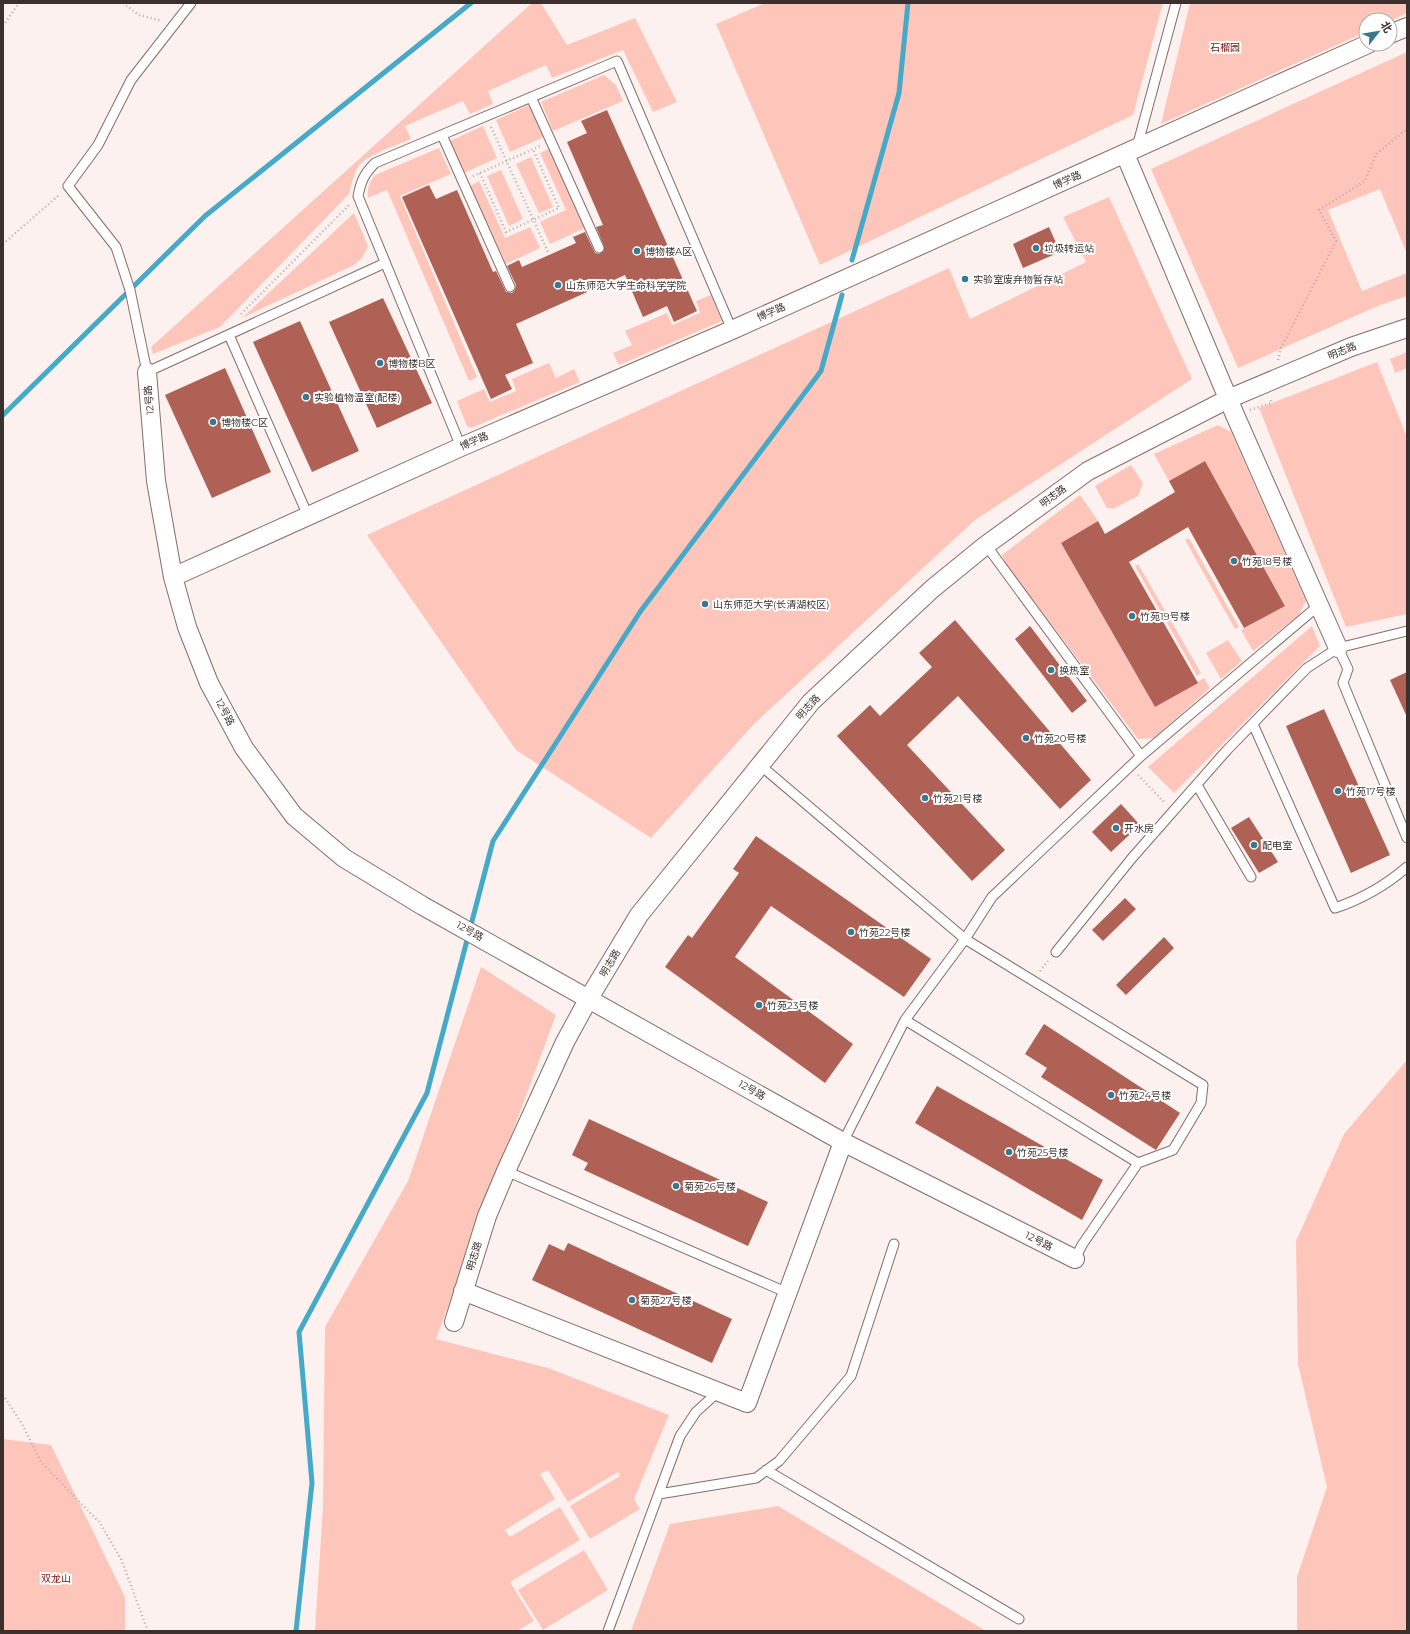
<svg xmlns="http://www.w3.org/2000/svg" width="1410" height="1634" font-family="Montserrat,'Noto Sans SC',sans-serif">
<style>
.green{fill:#fec6bb}
.lines{fill:none;stroke-linecap:round;stroke-linejoin:round}
.stream{stroke:#45a9c8;stroke-width:5}
.building{fill:#ae6154}
.lane-casing{stroke:#856c68;stroke-width:11}
.street-casing{stroke:#856c68;stroke-width:20}
.path{stroke:#b7aca9;stroke-width:2.5;stroke-dasharray:1 3;stroke-linecap:butt}
.lane{stroke:#fff;stroke-width:9}
.street{stroke:#fff;stroke-width:18}
.poi-dot{fill:#39788d;stroke:#fff;stroke-width:1.5}
.labels{text-anchor:middle;dominant-baseline:central;stroke-width:4;stroke-linejoin:round;paint-order:stroke}
.park-label{font-size:10px;fill:#731306;stroke:#fff}
.street-label{font-size:10px;fill:#3b302e;stroke:#fff}
.poi-label{font-size:10px;fill:#3b302e;stroke:#fff;text-anchor:start}
</style>
<rect width="100%" height="100%" fill="#fcf1ee"/>
<path class="green" d="M532,3H541L567,45L635,18L677,102L653,112L623,50L552,78L546,65L488,91L493,104L470,114L463,101L405,126L411,139C396,146 367,154 358,167C353,176 351,185 349,194L220,327L153,354L151,347Z
M765,3H1163L1133,115L820,265L716,24Z
M1190,3H1407V13L1390,21L1366,20V32L1161,124Z
M1407,52V254L1380,189L1328,210L1362,291L1407,273V296L1380,305L1238,368L1151,169Z
M604,75L616,85L623,101L553,131L541,102Z
M529,105L544,137L510,152L496,120Z
M483,126L497,158L464,173L450,141Z
M439,148L451,174L400,196L477,377L469,381L387,190L368,198C367,188 369,183 375,175Z
M549,149L585,228L550,244L540,222L566,210L540,153Z
M531,157L553,207L539,213L516,164Z
M501,170L523,219L509,226L487,176Z
M479,181L505,238L530,227L540,248L506,264L470,186Z
M1109,197L1192,379L975,520L754,724L651,838L516,750L367,535L949,268L970,319L1086,262L1063,217Z
M354,213L368,246L362,258L354,265L242,318Z
M711,295L722,321L619,365L613,353L632,345L625,331L667,313L672,325L700,313L696,301Z
M1407,352V368L1395,373L1390,359Z
M1377,362L1407,437V614L1346,627L1259,408Z
M549,363L556,378L574,369L580,382L471,428L467,426L457,401L484,389L490,402L516,391L512,379Z
M1218,425L1231,432L1306,601L1299,615L1253,651L1241,630L1285,605L1205,461L1169,481L1154,454Z
M1131,465L1143,483L1138,496L1113,509L1107,508L1095,486Z
M1080,495L1098,521L1061,543L1155,707L1204,678L1210,688L1154,738L1138,739L1006,564L1002,555Z
M1189,538L1239,627L1235,629L1185,540Z
M1138,564L1201,673L1197,676L1135,566Z
M1312,626L1320,646L1174,793L1148,767Z
M1228,640L1242,661L1221,679L1206,653Z
M481,967L556,1015L436,1339L548,1368L669,1415L634,1499L640,1509L590,1539L570,1506L620,1476L618,1472L568,1502L548,1470L540,1474L555,1499L505,1530L510,1537L560,1507L580,1540L510,1582L534,1621L517,1631H315L323,1506L325,1327L408,1181Z
M1407,1060V1631H1297V1577L1327,1487L1298,1364L1296,1241L1344,1134Z
M3,1439L51,1445L125,1597V1631H3Z
M778,1506L986,1631H631L670,1524Z
M584,1550L608,1590L543,1630L518,1590Z"/>
<g class="lines">
<path class="stream" d="M852,260L899,93L908,3
M3,415L205,216L471,3
M296,1631L312,1483L299,1332L427,1093L493,841L640,612L821,371L842,295"/>
</g>
<path class="building" d="M607,110L697,311L674,322L667,306L643,317L625,275L516,324L533,363L505,375L512,389L491,399L402,197L429,185L436,199L457,190L493,272L496,271L506,292L512,293L515,290L516,285L507,266L519,260L522,267L576,243L573,237L585,232L595,253L599,254L604,251V246L596,227L603,225L567,142L587,133L581,121Z
M1049,227L1060,252L1023,268L1013,244Z
M383,298L432,403L377,428L329,322Z
M300,321L359,451L312,472L253,342Z
M225,368L271,472L212,498L165,395Z
M1205,461L1285,606L1244,628L1188,527L1129,562L1198,683L1155,707L1061,543L1098,521L1105,534L1175,492L1169,481Z
M955,620L1091,780L1060,809L958,696L907,745L1005,850L972,881L837,736L870,705L880,716L932,667L919,653Z
M1030,626L1087,701L1072,713L1015,639Z
M1407,672V717L1390,680Z
M1324,709L1390,855L1351,873L1286,726Z
M1121,804L1140,825L1111,852L1092,832Z
M1249,817L1278,862L1259,873L1231,828Z
M756,836L931,959L904,997L771,906L735,957L853,1044L825,1083L665,967L688,935L692,938L739,873L733,869Z
M1125,898L1136,909L1103,941L1092,930Z
M1164,937L1174,948L1126,995L1116,985Z
M1044,1024L1180,1113L1156,1150L1041,1077L1047,1068L1025,1054Z
M937,1086L1103,1180L1082,1220L915,1123Z
M589,1119L768,1202L748,1246L584,1170L588,1163L572,1155Z
M568,1243L732,1319L712,1363L532,1280L549,1244L564,1251Z"/>
<g class="lines">
<g class="lane-casing">
<path id="lane" d="M191,3L131,80L98,145L68,186L116,247L130,290L147,372L385,263
M531,97L599,248
M442,135L510,287
M1137,147L1176,3
M229,335L308,516
M461,447L358,196C361,181 364,174 375,163L617,61L732,330
M986,545L1141,756
M1338,648L1348,669L1343,683L1407,838
M1253,724L1335,908C1362,899 1385,886 1407,867
M760,765L965,939L1203,1085L1201,1103L1173,1150L1138,1163L1082,1245L1075,1259
M1197,785L1251,877
M1056,952L1132,858L1227,750L1307,668L1338,648L1407,631
M905,1020L1138,1163
M843,1142L905,1020L965,939L992,897L1141,756L1318,606
M506,1171L788,1293
M766,1470L1019,1619
M659,1494L756,1478L779,1461L851,1376L894,1244
M608,1631L680,1436L696,1412L718,1392"/>
</g>
<g class="street-casing">
<path id="street" d="M1390,34L1407,27
M1125,154L1235,415L1338,648
M147,372L156,481L173,577L187,627L209,683L244,748L294,816L344,858L423,906L843,1142L1075,1259
M173,577L461,447L732,330L1368,44
M463,1291L747,1403L843,1142
M454,1322L487,1216L506,1171L565,1042L589,998L639,915L811,702L932,589L986,545L1088,471L1228,399L1351,347L1407,328"/>
</g>
<path class="path" d="M123,3L139,15L162,21
M3,26L19,3
M491,127L548,252
M480,173L506,232L559,208L533,149
M473,176L540,146
M3,244L59,195
M241,314L349,205
M1278,360L1281,348L1336,241L1319,210L1365,181L1376,154L1407,129
M1250,410L1271,403V398
M1138,775L1164,802
M1040,971L1048,961
M5,1398L22,1424L41,1462L100,1523L121,1559L148,1631"/>
<use href="#lane" class="lane"/>
<use href="#street" class="street"/>
</g>
<g class="poi-dot">
<circle cx="1036" cy="248" r="4"/>
<circle cx="637" cy="251" r="4"/>
<circle cx="965" cy="279" r="4"/>
<circle cx="558" cy="285" r="4"/>
<circle cx="380" cy="363" r="4"/>
<circle cx="306" cy="397" r="4"/>
<circle cx="213" cy="422" r="4"/>
<circle cx="1234" cy="561" r="4"/>
<circle cx="705" cy="604" r="4"/>
<circle cx="1132" cy="616" r="4"/>
<circle cx="1051" cy="670" r="4"/>
<circle cx="1026" cy="738" r="4"/>
<circle cx="1338" cy="791" r="4"/>
<circle cx="925" cy="798" r="4"/>
<circle cx="1116" cy="828" r="4"/>
<circle cx="1254" cy="845" r="4"/>
<circle cx="851" cy="932" r="4"/>
<circle cx="759" cy="1005" r="4"/>
<circle cx="1111" cy="1095" r="4"/>
<circle cx="1009" cy="1152" r="4"/>
<circle cx="676" cy="1186" r="4"/>
<circle cx="632" cy="1300" r="4"/>
</g>
<g class="labels">
<g class="park-label">
<text x="1225" y="47">石榴园</text>
<text x="56" y="1578">双龙山</text>
</g>
<g class="street-label">
<text transform="translate(1067 180) rotate(-24)">博学路</text>
<text transform="translate(771 312) rotate(-24)">博学路</text>
<text transform="translate(1342 351) rotate(-22)">明志路</text>
<text transform="translate(149 400) rotate(-95)">12号路</text>
<text transform="translate(474 441) rotate(-24)">博学路</text>
<text transform="translate(1053 496) rotate(-36)">明志路</text>
<text transform="translate(808 707) rotate(-48)">明志路</text>
<text transform="translate(225 712) rotate(62)">12号路</text>
<text transform="translate(470 931) rotate(29)">12号路</text>
<text transform="translate(610 963) rotate(-59)">明志路</text>
<text transform="translate(752 1090) rotate(30)">12号路</text>
<text transform="translate(1039 1241) rotate(27)">12号路</text>
<text transform="translate(474 1256) rotate(-73)">明志路</text>
</g>
<g class="poi-label">
<text x="1044" y="248">垃圾转运站</text>
<text x="645" y="251">博物楼A区</text>
<text x="973" y="279">实验室废弃物暂存站</text>
<text x="566" y="285">山东师范大学生命科学学院</text>
<text x="388" y="363">博物楼B区</text>
<text x="314" y="397">实验植物温室(配楼)</text>
<text x="221" y="422">博物楼C区</text>
<text x="1242" y="561">竹苑18号楼</text>
<text x="713" y="604">山东师范大学(长清湖校区)</text>
<text x="1140" y="616">竹苑19号楼</text>
<text x="1059" y="670">换热室</text>
<text x="1034" y="738">竹苑20号楼</text>
<text x="1346" y="791">竹苑17号楼</text>
<text x="933" y="798">竹苑21号楼</text>
<text x="1124" y="828">开水房</text>
<text x="1262" y="845">配电室</text>
<text x="859" y="932">竹苑22号楼</text>
<text x="767" y="1005">竹苑23号楼</text>
<text x="1119" y="1095">竹苑24号楼</text>
<text x="1017" y="1152">竹苑25号楼</text>
<text x="684" y="1186">菊苑26号楼</text>
<text x="640" y="1300">菊苑27号楼</text>
</g>
</g>
<rect width="1410" height="1634" fill="none" stroke="#3b302e" stroke-width="8"/>
<g transform="translate(1378 32) rotate(59)"><circle r="19" fill="#ffffff" stroke="#b1acab"/>
<path d="M0-3L7 15L0 10L-7 15Z" fill="#39788d"/>
<text y="-6" font-size="11" font-weight="bold" text-anchor="middle" fill="#3b302e">北</text>
</g>
</svg>
